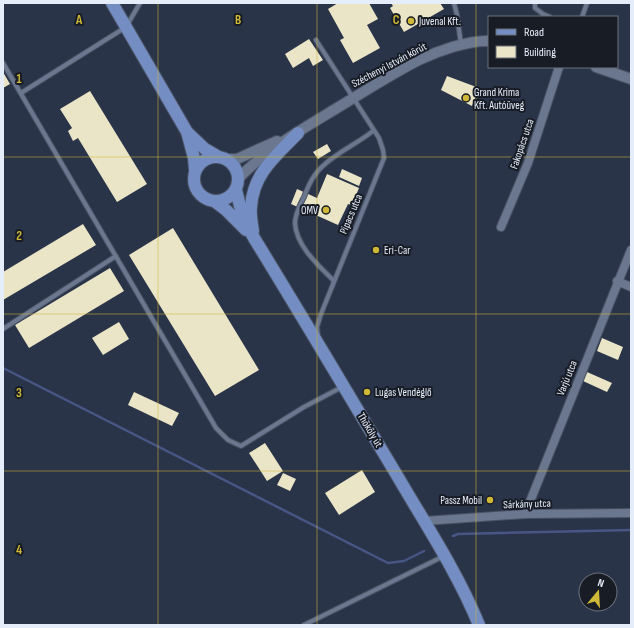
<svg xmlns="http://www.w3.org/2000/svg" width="634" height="628" font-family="'Sofia Sans Condensed',sans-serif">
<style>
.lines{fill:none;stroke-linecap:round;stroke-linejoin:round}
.stream{stroke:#485686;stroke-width:2.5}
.building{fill:#eae5c7}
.service-casing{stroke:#495263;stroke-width:6}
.minor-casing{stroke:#495263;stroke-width:10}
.tertiary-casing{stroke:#495263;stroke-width:12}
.primary-casing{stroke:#495263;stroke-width:14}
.service{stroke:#6b778f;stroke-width:4}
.minor{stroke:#6b778f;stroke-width:8}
.tertiary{stroke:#6b778f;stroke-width:10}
.primary{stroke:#748dc2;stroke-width:12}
.grid{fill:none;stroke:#cfb837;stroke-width:1;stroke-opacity:0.55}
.poi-dot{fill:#cfb837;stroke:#171c25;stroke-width:1.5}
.labels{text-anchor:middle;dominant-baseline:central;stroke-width:4;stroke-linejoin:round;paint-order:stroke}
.poi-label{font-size:11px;fill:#e6edfa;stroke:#171c25;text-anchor:start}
.street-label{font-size:11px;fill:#e6edfa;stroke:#171c25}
.grid-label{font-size:13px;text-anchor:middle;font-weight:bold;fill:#cfb837;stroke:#171c25;stroke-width:4;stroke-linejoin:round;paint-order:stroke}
</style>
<rect width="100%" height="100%" fill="#2a3449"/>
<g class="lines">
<path class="stream" d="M3,368L388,563L404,561L424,551
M453,536L458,534L631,530"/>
</g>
<path class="building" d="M338,3H360V4L369,3L378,19L367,25L380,48L353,63L340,40L344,38L328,9Z
M391,3H440L444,9L404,32L390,8L393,6Z
M309,39L323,60L313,66L309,58L293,68L285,54Z
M3,72L10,84L3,88Z
M447,76L479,88L472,106L441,90Z
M90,91L147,184L117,202L78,138L73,141L68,131L72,128L60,109Z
M327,144L331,151L318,159L313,152Z
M342,169L362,178L359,186L339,177Z
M327,174L359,188L352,205L348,204L338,225L291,204L297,189L317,198Z
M83,224L96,245L3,300V272Z
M173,228L259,370L215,396L129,255Z
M110,268L124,291L29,348L15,325Z
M119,322L129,339L103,355L92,338Z
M602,338L623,347L618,360L597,351Z
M587,372L612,383L607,392L583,381Z
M134,392L179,413L172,426L128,405Z
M265,443L283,471L267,481L249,453Z
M362,470L375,492L339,515L325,493Z
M283,473L296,479L290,491L277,485Z"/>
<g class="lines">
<g class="service-casing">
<path id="service" d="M454,3L457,15L461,44
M535,3V8L543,14L550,17
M582,17L587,3
M316,40L379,138L383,150L384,158L321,314L317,327L318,336
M3,63L216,428L228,440L241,446L304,407L342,387
M21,93L126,27L140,3
M334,281C319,266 296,246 295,223C295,214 300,205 304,197C309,184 314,173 325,164C340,151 358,143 373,131
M3,329L116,256
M304,625L442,557"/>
</g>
<g class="minor-casing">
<path id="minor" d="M501,227L528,163L559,67
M617,281L631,287
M525,514L631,250
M424,521L525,514L631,513"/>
</g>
<g class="tertiary-casing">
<path id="tertiary" d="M596,67L631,79
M226,159H237L277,141
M238,179C265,150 304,128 337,108C364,92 391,74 419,60C438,51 468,40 489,41"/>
</g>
<g class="primary-casing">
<path id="primary" d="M112,3L187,132L205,149L217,156
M187,132L194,158L195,170
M194 179a22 22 0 1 1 44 0a22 22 0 1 1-44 0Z
M236,190L243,218L254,238C302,316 348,394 395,472C424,522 457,571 479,625
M214,201L226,210L246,230
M253,231C252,223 250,215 251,207C253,173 276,156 298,133"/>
</g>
<use href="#service" class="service"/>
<use href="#minor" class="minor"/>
<use href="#tertiary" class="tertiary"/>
<use href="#primary" class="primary"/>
</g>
<path class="grid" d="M158,3V625M317,3V625M476,3V625M3,157H631M3,314H631M3,471H631"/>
<g class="poi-dot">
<circle cx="411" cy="21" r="4"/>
<circle cx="466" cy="98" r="4"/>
<circle cx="326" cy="210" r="4"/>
<circle cx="376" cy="250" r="4"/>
<circle cx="367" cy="392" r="4"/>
<circle cx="490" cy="500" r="4"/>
</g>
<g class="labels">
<g class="poi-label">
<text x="419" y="21">Juvenal Kft.</text>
<text x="474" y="92">Grand Krima<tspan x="474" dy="13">Kft. Autóüveg</tspan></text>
<text x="318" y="210" text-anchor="end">OMV</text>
<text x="384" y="250">Eri-Car</text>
<text x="375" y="392">Lugas Vendéglő</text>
<text x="482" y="500" text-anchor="end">Passz Mobil</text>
</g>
<g class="street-label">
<text transform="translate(389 65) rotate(-28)">Széchenyi István körút</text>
<text transform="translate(522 144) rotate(-71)">Fakopács utca</text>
<text transform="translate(351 214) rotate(-67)">Pipacs utca</text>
<text transform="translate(567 378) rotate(-68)">Varjú utca</text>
<text transform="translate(370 430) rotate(59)">Thököly út</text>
<text transform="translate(527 504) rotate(-2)">Sárkány utca</text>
</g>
</g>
<g class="grid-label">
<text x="79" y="24">A</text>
<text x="238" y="24">B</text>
<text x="396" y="24">C</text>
<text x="19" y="83">1</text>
<text x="19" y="240">2</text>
<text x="19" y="397">3</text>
<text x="19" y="554">4</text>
</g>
<rect width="634" height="628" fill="none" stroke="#e6edfa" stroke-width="8"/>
<rect x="488" y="16" width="130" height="52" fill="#171c25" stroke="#6a707a"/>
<rect x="496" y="29" width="20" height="6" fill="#748dc2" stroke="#6a707a"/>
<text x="524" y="36" font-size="12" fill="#e6edfa">Road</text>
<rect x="496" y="46" width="20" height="12" fill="#eae5c7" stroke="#6a707a"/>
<text x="524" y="56" font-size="12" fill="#e6edfa">Building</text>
<g transform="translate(598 592) rotate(18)"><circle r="19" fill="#171c25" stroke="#6a707a"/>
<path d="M0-3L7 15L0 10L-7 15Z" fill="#cfb837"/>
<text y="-6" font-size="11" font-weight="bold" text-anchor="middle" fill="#e6edfa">N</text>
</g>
</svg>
